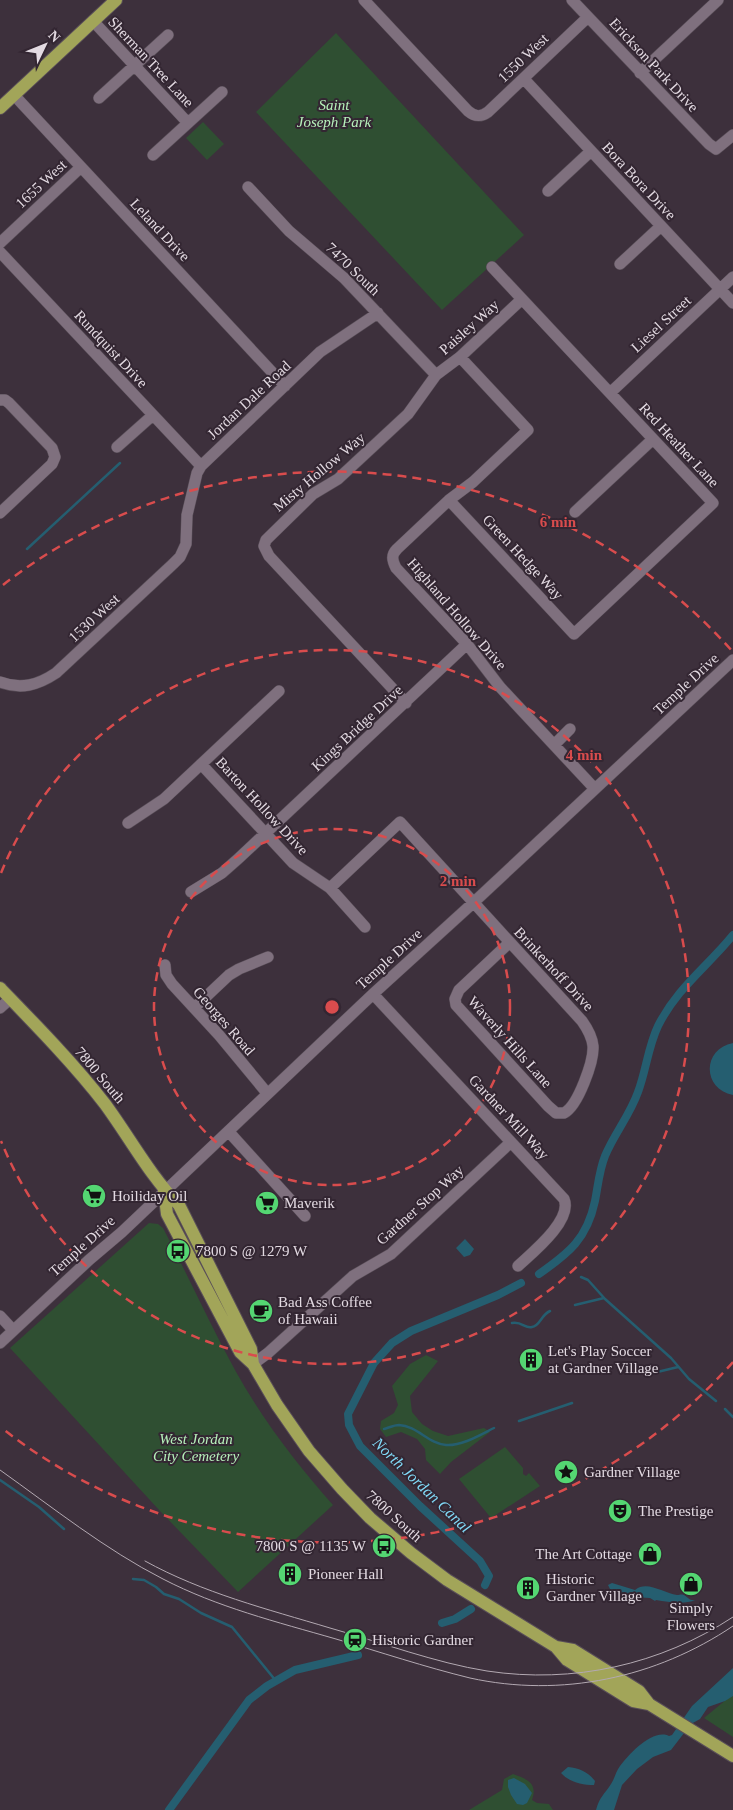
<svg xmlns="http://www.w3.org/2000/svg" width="733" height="1810" font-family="'Times New Roman',serif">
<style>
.green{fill:#2f4f32}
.water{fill:#255e70}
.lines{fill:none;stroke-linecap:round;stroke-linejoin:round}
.stream{stroke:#255e70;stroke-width:2.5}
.canal{stroke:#255e70;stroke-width:8}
.minor-casing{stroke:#594e58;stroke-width:12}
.major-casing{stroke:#594e58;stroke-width:14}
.minor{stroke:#7f707e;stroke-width:11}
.major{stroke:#a2a559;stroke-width:12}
.tram{stroke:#b3a9b2;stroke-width:1}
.ring{fill:none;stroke:#d94c4d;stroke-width:2.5;stroke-dasharray:9 6}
.labels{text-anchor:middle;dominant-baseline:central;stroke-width:4;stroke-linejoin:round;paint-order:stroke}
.street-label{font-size:15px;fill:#e3dae2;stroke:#332632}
.park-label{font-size:15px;font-style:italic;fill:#b6f1ba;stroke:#332632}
.poi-label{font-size:15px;fill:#e3dae2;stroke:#332632;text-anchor:start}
.water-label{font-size:16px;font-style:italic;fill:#81daf8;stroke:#332632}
.centre{fill:#d94c4d;stroke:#332632;stroke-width:2.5}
.ring-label{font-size:15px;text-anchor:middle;font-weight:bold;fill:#d94c4d;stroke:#332632;stroke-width:4;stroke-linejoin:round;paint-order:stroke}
</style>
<rect width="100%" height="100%" fill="#3d303c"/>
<path class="green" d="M336,33L524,235L442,310L256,112Z
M203,122L224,144L207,160L186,138Z
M149,1223L158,1224L163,1228C188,1275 209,1323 235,1370C262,1419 296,1463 333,1505L238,1592L160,1511L10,1348Z
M426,1355L438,1361L410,1396L412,1412L422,1424L433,1431L448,1436L484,1428L490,1432L451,1462L440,1474L426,1460L425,1449L417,1439L401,1432L386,1437L380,1429L381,1421L394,1413L398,1405L392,1386L410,1364Z
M505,1447L523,1468V1474L526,1476L529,1473L540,1486L491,1518L459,1479Z
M733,1694V1737L704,1718Z
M513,1774C527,1779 538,1783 532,1800L537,1803L549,1804L553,1810H469L502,1790L504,1779Z"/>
<path class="water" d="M733,1043V1095C702,1089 702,1049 733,1043Z
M465,1239L474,1249L470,1255L464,1257L456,1248Z
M612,1583L635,1590C647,1580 663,1593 677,1595C680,1595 681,1594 684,1595C689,1598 689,1601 696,1600C683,1605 669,1602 656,1600L655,1601L650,1598L633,1597L611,1591L608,1585Z
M733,1668V1696L725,1701L708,1707L700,1719L691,1724L671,1750L653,1757L637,1769L622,1785L614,1810H596C600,1796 604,1795 611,1784C615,1778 616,1771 620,1766C629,1754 653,1728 669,1736L672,1735L692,1706Z
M568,1767C579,1768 588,1772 595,1781L594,1785C582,1785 569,1782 561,1773Z
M514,1778L525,1784L532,1793L527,1803L523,1805L517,1804L511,1795L508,1787V1780Z"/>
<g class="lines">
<path class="stream" d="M27,549L120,463
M581,1277L588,1280L605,1299L671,1358L689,1379L716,1401
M575,1305L604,1298
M512,1323C522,1321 525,1329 532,1327C540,1326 541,1315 550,1311
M649,1374L678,1367
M725,1409L733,1417
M519,1421L572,1403
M384,1429C388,1428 394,1425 399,1425C417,1426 429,1444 446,1445C462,1446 480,1435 494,1428
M0,1480L39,1507L64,1529
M133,1579L144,1580L156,1587L164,1594L179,1599L201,1613L232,1627L276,1681"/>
<path class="canal" d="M539,1274C569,1253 587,1239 595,1201C598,1186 599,1171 605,1156C614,1134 630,1115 638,1092C646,1071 648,1047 658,1026C677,988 707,967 733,935
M485,1585L489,1576L480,1561L420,1506L360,1446L349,1425L348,1414L374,1363L392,1343L411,1331L498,1295L521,1283
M442,1623L455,1619L471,1609
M169,1810L249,1700L267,1686L295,1670L358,1655"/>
<g class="minor-casing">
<path id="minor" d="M364,0L468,111C475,117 481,117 488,112L588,17
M572,0L709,144L716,149L733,135
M93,21L188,123
M640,73L718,0
M524,79L733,303
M14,95L285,386
M99,98L168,35
M153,155L222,92
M248,187L289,231L344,278L436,375
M548,191L591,151
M0,243L81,167
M0,252L201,466
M620,264L661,226
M460,357L528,430L473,482L449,500L397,549C391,555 392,560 396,568L467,644L500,687L595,789
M610,393L733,277
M0,400H5L9,403L52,448L55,457L52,464L0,513
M117,447L153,415
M449,500L574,634L713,503L492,267
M575,512L653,439
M0,682C21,690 38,685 56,673L173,564L180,557L186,544L187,515L197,473L201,466L320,352L378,313
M406,703L269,556L264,546L266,540L313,494L338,479L408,414L436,375L460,357L522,299
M554,745L570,729
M201,764L293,863L330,888L365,927
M128,823L164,799L279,691
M330,888L400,822C461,888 521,955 582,1021C587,1028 592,1036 593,1046C594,1061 578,1106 564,1113H556L548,1106L456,1005L455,999L459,990L509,943
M191,892L222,873L239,858L467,644
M165,965L166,975L172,984L219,1035L267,1093
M373,994L564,1199C573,1220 532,1253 518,1266
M0,1008L10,999
M194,1008L229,975L239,969L268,957
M229,1132L305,1216
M0,1316L13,1330
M0,1343L89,1260L122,1232L373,994L473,903L733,660
M253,1364L268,1353L353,1276L391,1254L511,1142"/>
</g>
<g class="major-casing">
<path id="major" d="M0,108L116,0
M0,988C35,1024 75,1065 105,1104C130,1138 150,1176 179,1205L251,1349L253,1364
M164,1191L167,1214L240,1352L253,1364L277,1405L309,1451L342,1489L370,1518L411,1553L447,1580L556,1647L567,1660L633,1701L649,1704
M556,1647L573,1650L639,1691L649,1704L733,1756"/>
</g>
<use href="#minor" class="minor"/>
<use href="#major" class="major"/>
<path class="tram" d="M0,1470C52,1507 106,1550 163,1579C217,1607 277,1622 336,1639C380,1652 425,1667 470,1678C561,1698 656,1678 733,1626
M145,1561C203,1593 267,1609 330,1628C380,1642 436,1663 487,1671C573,1684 660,1665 733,1617"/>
</g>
<g class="ring">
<circle cx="332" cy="1007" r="178"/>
<path d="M1 873A357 357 0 1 1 1 1141"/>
<path d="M733 1362A535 535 0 0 1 3 1429M3 585A535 535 0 0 1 733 652"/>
</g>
<defs>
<g id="supermarket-disc" transform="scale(1.25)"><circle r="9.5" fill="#54d672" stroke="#332632"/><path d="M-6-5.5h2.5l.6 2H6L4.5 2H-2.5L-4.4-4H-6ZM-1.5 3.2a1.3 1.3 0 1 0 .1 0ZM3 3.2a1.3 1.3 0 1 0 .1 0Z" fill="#111"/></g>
<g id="bus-disc" transform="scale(1.25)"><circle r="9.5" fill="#54d672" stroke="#332632"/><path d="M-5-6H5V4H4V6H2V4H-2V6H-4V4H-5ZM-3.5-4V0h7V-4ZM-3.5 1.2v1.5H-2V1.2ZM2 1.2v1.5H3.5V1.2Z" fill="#111"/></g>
<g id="cafe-disc" transform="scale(1.25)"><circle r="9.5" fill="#54d672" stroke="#332632"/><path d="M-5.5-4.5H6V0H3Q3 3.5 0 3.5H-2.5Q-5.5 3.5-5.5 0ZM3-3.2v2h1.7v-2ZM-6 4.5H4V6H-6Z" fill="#111"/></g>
<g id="building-disc" transform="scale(1.25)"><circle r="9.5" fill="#54d672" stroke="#332632"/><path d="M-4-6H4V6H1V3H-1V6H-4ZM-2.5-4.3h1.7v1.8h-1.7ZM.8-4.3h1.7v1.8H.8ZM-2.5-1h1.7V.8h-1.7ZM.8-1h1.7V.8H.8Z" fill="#111"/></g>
<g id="sight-disc" transform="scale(1.25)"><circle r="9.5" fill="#54d672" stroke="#332632"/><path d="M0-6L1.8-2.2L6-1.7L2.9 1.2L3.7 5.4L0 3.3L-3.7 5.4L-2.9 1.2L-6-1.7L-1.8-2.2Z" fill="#111"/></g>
<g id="theatre-disc" transform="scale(1.25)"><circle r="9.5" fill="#54d672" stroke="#332632"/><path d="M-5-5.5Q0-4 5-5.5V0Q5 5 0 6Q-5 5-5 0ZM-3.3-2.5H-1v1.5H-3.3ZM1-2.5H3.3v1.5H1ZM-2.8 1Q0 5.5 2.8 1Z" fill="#111"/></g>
<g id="shop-disc" transform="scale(1.25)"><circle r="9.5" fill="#54d672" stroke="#332632"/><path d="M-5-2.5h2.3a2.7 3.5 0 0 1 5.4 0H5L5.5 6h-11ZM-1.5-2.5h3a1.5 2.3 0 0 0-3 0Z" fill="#111"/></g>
<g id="station-disc" transform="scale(1.25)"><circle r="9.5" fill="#54d672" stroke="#332632"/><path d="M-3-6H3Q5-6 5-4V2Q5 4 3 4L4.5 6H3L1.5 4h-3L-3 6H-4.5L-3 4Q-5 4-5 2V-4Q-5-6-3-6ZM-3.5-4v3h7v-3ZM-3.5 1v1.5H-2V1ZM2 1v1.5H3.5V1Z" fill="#111"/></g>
</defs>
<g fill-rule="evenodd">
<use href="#supermarket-disc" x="94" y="1196"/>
<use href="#supermarket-disc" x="267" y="1203"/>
<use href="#bus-disc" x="178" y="1251"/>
<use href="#cafe-disc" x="261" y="1311"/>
<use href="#building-disc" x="531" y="1360"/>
<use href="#sight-disc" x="566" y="1472"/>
<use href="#theatre-disc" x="620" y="1511"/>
<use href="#bus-disc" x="384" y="1546"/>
<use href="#shop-disc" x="650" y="1554"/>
<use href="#building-disc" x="290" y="1574"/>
<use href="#shop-disc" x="691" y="1584"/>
<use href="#building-disc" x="528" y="1588"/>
<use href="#station-disc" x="355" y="1640"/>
</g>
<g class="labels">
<g class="street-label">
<text transform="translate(523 58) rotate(-44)">1550 West</text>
<text transform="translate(151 62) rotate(47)">Sherman Tree Lane</text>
<text transform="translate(654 65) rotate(47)">Erickson Park Drive</text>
<text transform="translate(639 181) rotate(47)">Bora Bora Drive</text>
<text transform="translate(41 184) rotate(-43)">1655 West</text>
<text transform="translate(160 230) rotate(47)">Leland Drive</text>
<text transform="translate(353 269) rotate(44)">7470 South</text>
<text transform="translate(661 324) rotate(-43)">Liesel Street</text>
<text transform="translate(469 327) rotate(-42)">Paisley Way</text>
<text transform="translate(111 349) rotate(47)">Rundquist Drive</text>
<text transform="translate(249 400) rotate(-43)">Jordan Dale Road</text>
<text transform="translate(679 445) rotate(47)">Red Heather Lane</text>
<text transform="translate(319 472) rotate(-40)">Misty Hollow Way</text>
<text transform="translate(523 557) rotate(47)">Green Hedge Way</text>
<text transform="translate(457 614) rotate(49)">Highland Hollow Drive</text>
<text transform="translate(94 618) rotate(-43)">1530 West</text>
<text transform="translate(686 684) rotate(-43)">Temple Drive</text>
<text transform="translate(357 728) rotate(-43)">Kings Bridge Drive</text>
<text transform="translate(262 806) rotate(47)">Barton Hollow Drive</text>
<text transform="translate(389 959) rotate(-42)">Temple Drive</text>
<text transform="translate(554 969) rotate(47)">Brinkerhoff Drive</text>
<text transform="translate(224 1021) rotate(49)">Georges Road</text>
<text transform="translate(510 1042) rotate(48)">Waverly Hills Lane</text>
<text transform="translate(100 1075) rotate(50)">7800 South</text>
<text transform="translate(509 1117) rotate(47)">Gardner Mill Way</text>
<text transform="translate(420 1205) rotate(-42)">Gardner Stop Way</text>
<text transform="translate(82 1246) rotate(-42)">Temple Drive</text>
<text transform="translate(394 1516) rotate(42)">7800 South</text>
</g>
<g class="park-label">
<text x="334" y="105">Saint<tspan x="334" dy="17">Joseph Park</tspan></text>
<text x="196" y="1439">West Jordan<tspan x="196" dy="17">City Cemetery</tspan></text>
</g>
<g class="poi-label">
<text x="112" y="1196">Hoiliday Oil</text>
<text x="284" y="1203">Maverik</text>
<text x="196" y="1251">7800 S @ 1279 W</text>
<text x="278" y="1302">Bad Ass Coffee<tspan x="278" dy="17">of Hawaii</tspan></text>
<text x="548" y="1351">Let's Play Soccer<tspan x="548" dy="17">at Gardner Village</tspan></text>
<text x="584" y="1472">Gardner Village</text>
<text x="638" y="1511">The Prestige</text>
<text x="366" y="1546" text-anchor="end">7800 S @ 1135 W</text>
<text x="632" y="1554" text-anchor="end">The Art Cottage</text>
<text x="308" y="1574">Pioneer Hall</text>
<text x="546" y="1579">Historic<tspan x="546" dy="17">Gardner Village</tspan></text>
<text x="691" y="1608" text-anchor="middle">Simply<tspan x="691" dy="17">Flowers</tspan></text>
<text x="372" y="1640">Historic Gardner</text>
</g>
<g class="water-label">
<text transform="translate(422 1485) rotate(44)">North Jordan Canal</text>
</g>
</g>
<circle cx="332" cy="1007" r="8" class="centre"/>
<g class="ring-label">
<text x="558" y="527">6 min</text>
<text x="584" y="760">4 min</text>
<text x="458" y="886">2 min</text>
</g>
<g transform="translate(45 45) rotate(47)" stroke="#332632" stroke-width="4" paint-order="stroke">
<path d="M0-4L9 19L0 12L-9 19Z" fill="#e3dae2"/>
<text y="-8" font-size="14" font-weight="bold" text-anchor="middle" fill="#e3dae2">N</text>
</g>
</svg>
